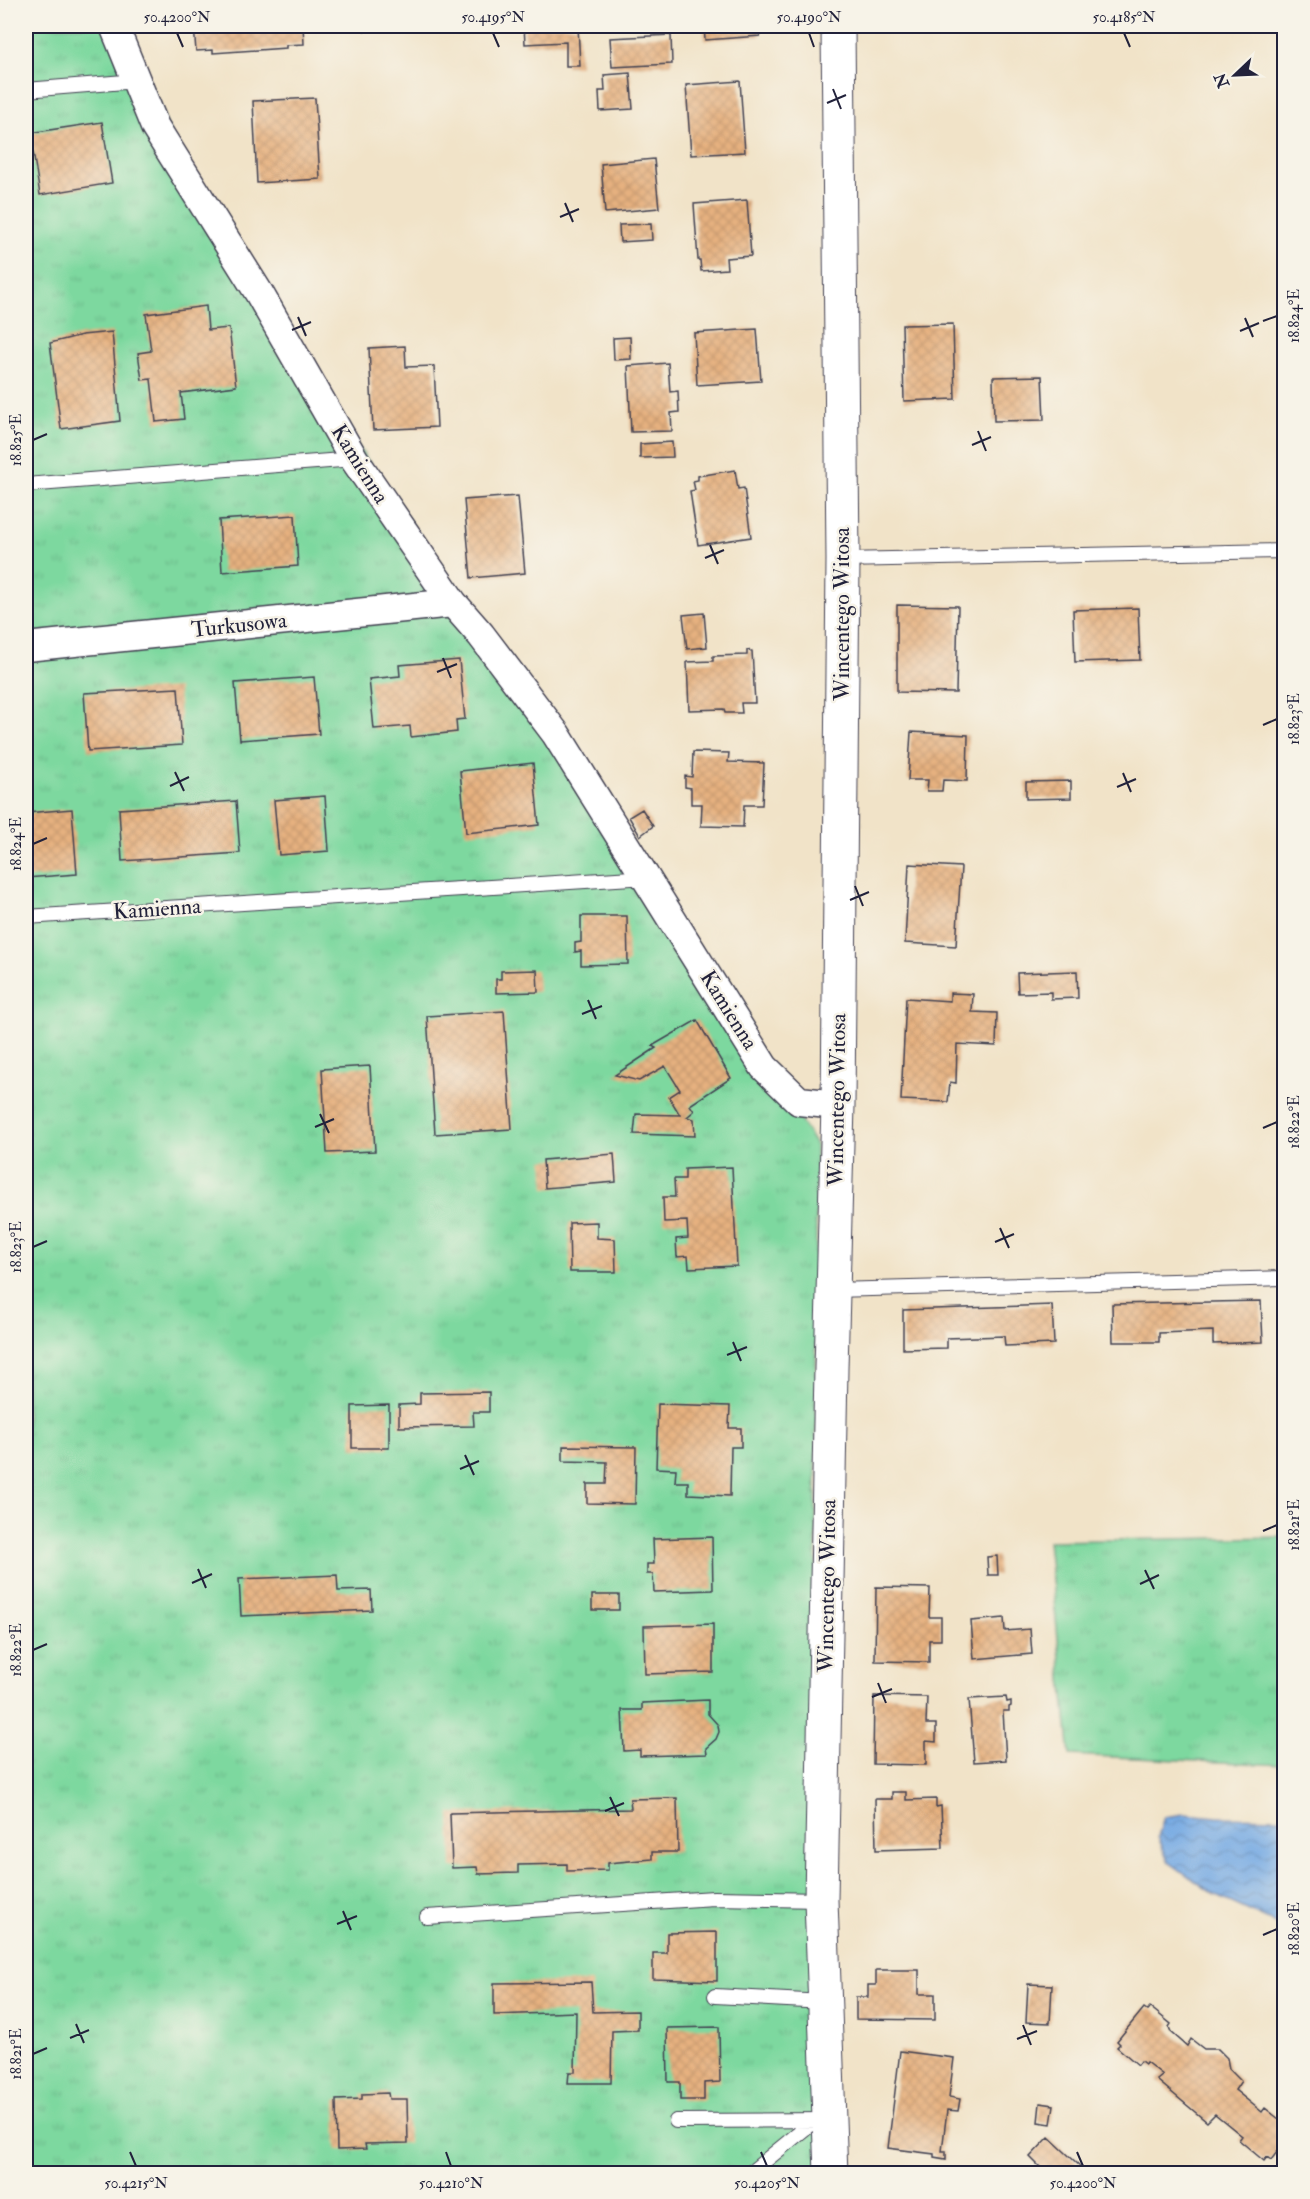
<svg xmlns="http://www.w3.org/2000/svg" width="1310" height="2199" font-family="'IM FELL Double Pica',serif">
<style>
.grass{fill:url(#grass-tufts);stroke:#507d6d;stroke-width:1.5}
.water{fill:url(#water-waves);stroke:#4c668f;stroke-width:1.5}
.building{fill:url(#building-cross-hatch)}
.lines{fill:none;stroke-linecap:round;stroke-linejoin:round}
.service-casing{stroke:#413f50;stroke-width:16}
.minor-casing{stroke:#413f50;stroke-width:31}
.tertiary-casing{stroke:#413f50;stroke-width:35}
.service{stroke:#fff;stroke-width:14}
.minor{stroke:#fff;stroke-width:28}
.tertiary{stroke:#fff;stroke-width:33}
.ticks{fill:none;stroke:#22223b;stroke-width:2}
.labels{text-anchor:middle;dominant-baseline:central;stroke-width:5;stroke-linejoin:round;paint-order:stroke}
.street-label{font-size:22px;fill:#22223b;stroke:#f7f3e8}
.neatline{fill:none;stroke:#22223b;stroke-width:2}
.ticks-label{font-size:15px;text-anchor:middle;fill:#22223b}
</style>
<defs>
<pattern id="grass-tufts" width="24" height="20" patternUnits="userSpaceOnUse" patternTransform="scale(1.5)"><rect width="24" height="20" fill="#7dd89f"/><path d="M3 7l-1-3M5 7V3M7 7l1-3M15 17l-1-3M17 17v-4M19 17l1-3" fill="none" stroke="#6cb98a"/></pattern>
<pattern id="water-waves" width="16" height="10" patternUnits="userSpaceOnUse" patternTransform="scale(1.5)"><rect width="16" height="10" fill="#77aae3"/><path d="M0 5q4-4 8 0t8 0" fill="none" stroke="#618ab9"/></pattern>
<pattern id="building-cross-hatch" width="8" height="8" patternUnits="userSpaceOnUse" patternTransform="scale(1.5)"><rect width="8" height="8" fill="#e6b17f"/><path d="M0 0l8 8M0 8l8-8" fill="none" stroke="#c5986f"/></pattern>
</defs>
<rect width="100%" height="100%" fill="#f7f3e8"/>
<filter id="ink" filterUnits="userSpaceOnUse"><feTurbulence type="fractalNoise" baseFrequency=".0167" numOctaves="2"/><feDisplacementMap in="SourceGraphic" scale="12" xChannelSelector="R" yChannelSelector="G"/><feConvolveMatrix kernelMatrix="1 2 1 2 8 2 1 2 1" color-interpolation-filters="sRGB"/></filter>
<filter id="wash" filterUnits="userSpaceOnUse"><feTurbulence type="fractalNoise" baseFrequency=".008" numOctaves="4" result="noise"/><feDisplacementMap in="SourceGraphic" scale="24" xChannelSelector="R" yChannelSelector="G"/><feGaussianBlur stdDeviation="1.35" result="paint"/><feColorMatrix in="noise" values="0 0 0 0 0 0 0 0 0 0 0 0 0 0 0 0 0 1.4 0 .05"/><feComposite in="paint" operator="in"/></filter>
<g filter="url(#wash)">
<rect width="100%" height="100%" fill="#f1e3c8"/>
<path class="grass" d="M26,26H126L175,145L277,329L518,678L816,1145V1556L825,2173L26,2174Z
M1284,1537V1765L1070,1755L1048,1541Z"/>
<path class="water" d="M1184,1814L1217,1817L1284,1818V1927L1215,1895L1169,1862L1158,1837L1164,1817Z"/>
<g id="blocks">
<path class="building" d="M194,26H303L304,44L286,45V48L213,53V50L196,51Z
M364,26H425V27L365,31Z
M524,26H578L580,66H566V42L525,44Z
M704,26H759L760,36L705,40Z
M671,35L672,64L612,67L610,38Z
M630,73L633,109L600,111L599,91H605L604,75Z
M740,81L745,152L691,155L686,85Z
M315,98L320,179L257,183L253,101Z
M102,122L112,183L40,195L30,133Z
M654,159L659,208L605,213L601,164Z
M747,200L751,256L726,258L727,269L701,271L700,260H698L694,204Z
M651,224L652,240L620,242L619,225Z
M206,306L208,330L229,328L236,386L181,393L184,419L156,422L151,379L142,380L138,353L151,351L146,314Z
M953,324L955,399L904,401L902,325Z
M757,329L761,381L697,385L694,333Z
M112,332L120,421L61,429L50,343L82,335Z
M630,337L631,359L614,360L613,338Z
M405,346L406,367L434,366L437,427L373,430L369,348Z
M668,363L670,392L678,391L679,412L671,413L672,431L631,432L628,366Z
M1042,376L1044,420L994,421L993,377Z
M672,442L673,457L640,458V444Z
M735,470L738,489L744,488L751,537L698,545L690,491L695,490L693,481L698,480V476Z
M518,496L525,573L471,578L464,500Z
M295,515L298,566L222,572L219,520Z
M897,605L958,606L956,693L897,692Z
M1138,608L1140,660L1075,662L1073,610Z
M704,613L707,647L687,649L683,615Z
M747,650L752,651L755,703H741L742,713H725L724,709L689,710L687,662L713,661V656L747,655Z
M459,660L465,719L456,720L457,732L411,737L410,726L374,729L369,679L400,676L399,665Z
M314,677L319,734L240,740L235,683Z
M178,688L182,745L88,751L84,693Z
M911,732L968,735L967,781L943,780L942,791H927L928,780H908Z
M693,752L729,753L728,762L764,763L762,805H744L743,827L701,826L702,804H691V788L685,787V776L692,777Z
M533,763L539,825L466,833L460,771Z
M1071,781V798L1026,799V782Z
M325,796L329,851L279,855L274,800Z
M236,801L240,853L122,861L119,809Z
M72,809L77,874L26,878V813Z
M642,809L653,826L640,836L629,817Z
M909,864L961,867L956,946L905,943Z
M581,916H627L628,964L581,965V951L575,952V943L581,942Z
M537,970L538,992L496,993V979H501V971Z
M1077,971L1078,998L1051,999V992L1018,993L1017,973Z
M950,993L973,994L972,1012L997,1013L996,1046L957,1044L956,1083L950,1082L948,1102L901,1100L906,998L950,1001Z
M504,1011L512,1129L435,1134L427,1016Z
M697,1020L731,1078L690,1105L694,1111L687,1117L694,1119L695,1136L634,1134L636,1114L680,1115L669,1097L680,1090L665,1066L639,1081L615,1075L656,1048L652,1046Z
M370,1066L375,1151L327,1153L322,1069Z
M614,1154L616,1182L545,1188L543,1160Z
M732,1167L737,1266L689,1268L688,1256L677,1257L676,1239L688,1238L687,1221L664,1222L663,1197H675L674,1179H685V1169Z
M597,1222V1238L615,1239L616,1272H570L569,1223Z
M1261,1301L1263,1342L1213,1344V1331L1159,1333V1342H1113L1112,1304Z
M1052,1305L1054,1344L1005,1346L1004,1336L947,1338V1348L903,1349V1310Z
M489,1392V1412H473L474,1426L399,1427V1405L420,1404V1393Z
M658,1404L730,1406L729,1428H741V1447H731L730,1496L688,1494V1482H675L676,1469L656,1468Z
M389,1405V1448H352V1406Z
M563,1446L636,1447L635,1504L587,1503V1484H606L607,1462L563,1461Z
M712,1537L713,1590L654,1592L653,1574H647V1564H654L653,1539Z
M997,1556L998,1575H988L987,1557Z
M337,1575L338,1591L371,1590L372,1610L241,1616L239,1579Z
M876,1587L930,1588L929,1617H941V1640H929V1662L875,1661Z
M592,1595H619V1610H592Z
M1004,1618L1005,1631L1030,1629L1032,1654L974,1659L971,1621Z
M713,1624V1672L645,1674L644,1626Z
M874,1696L927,1697L926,1724H936V1742L926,1741V1765L873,1764Z
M1006,1697L1007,1702L1011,1701V1706L1009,1707V1711H1003L1006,1760L974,1762L969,1699Z
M708,1700V1714L718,1725L719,1732L716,1739L706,1748L707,1754L640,1756V1750L624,1751L622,1710H642V1703Z
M892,1792H906V1800L936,1799V1807L941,1806L943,1848L876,1850L875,1799H892Z
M677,1798L678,1852H652V1859L608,1863V1870L567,1871V1864L518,1865V1873L478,1874L477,1867L452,1868L450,1813L631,1809L630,1799Z
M717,1932V1981L653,1979V1953H667V1933Z
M876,1970H919V1994H935V2020L856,2019V1997H868V1985H876Z
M591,1982L593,2012L638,2011V2030L612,2031L611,2083H568L569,2072H575L576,2012L494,2015V1983Z
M1028,1984L1052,1985L1050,2023L1026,2022Z
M1150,2007L1171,2024L1169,2027L1171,2032L1187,2046L1191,2039L1204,2049H1218L1227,2058L1229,2069L1241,2081L1235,2090L1262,2112L1265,2108L1284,2123V2143L1271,2160L1267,2157L1264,2161L1239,2140L1242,2136L1215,2114L1207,2122L1157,2080L1163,2075L1146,2062L1145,2064L1141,2061L1138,2065L1117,2047L1120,2044L1117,2041L1144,2008L1147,2010Z
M719,2027L720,2082L704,2083V2100H680V2082H668L667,2028Z
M900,2051L954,2058L949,2097L960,2099L958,2111L947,2110L942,2151H946V2159L934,2157V2154L888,2148Z
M388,2093L389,2099H407L408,2143L365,2144L366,2149L337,2150L336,2100L362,2099V2094Z
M1040,2103L1054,2105L1051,2124L1038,2122Z
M1049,2137L1081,2167L1075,2174H1047L1030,2157Z"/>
</g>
</g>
<g filter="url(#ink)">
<use href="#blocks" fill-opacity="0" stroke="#413f50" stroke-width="1.5"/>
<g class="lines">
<g class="service-casing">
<path id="service" d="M26,90L137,81
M26,485L354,459
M843,560L1284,551
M26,917L647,877
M833,1290L1284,1278
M427,1917L714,1898L821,1900
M715,1996L824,2002
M676,2121L829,2120
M749,2174L814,2121"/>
</g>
<g class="minor-casing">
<path id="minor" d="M114,26L155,127L259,293L354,459L453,603L481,635L556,734L764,1067L799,1101L838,1105
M26,647L453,603"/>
</g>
<g class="tertiary-casing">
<path id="tertiary" d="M831,2174L821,1900L831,1369L838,1105L843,560L838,26"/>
</g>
<use href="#service" class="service"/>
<use href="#minor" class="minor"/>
<use href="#tertiary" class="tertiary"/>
</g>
</g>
<path class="ticks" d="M177,33L183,47M493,33L499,47M809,33L814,47M1124,33L1130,47M833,89L841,109M827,103L846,95M565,203L573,222M560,217L579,209M298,317L306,336M1245,318L1253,337M1263,321L1277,316M292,330L311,322M1240,331L1259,323M978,431L986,451M33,440L47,434M972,445L991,437M710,545L718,564M705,558L724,550M443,658L451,678M437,672L457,664M1263,725L1277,719M175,772L184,791M1123,773L1131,792M170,786L189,777M1117,787L1136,779M33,844L47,838M855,886L863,906M850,900L869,892M588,1000L596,1019M582,1014L602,1006M320,1114L329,1133M315,1127L334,1119M1263,1128L1277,1122M1000,1228L1009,1248M995,1242L1014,1234M33,1247L47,1241M733,1342L741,1361M727,1355L747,1347M465,1455L474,1475M460,1469L479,1461M1263,1531L1277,1525M198,1569L206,1588M1145,1570L1154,1589M192,1583L212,1574M1140,1584L1159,1575M33,1650L47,1644M878,1683L886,1703M872,1697L892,1689M610,1797L619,1816M605,1811L624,1803M343,1911L351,1930M337,1924L357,1916M1263,1935L1277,1929M76,2024L84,2043M1023,2025L1031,2045M70,2038L89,2030M1017,2039L1037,2031M33,2054L47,2048M130,2152L136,2166M446,2152L451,2166M761,2152L767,2166M1077,2152L1083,2166"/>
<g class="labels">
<g class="street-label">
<text transform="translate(360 464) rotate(58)">Kamienna</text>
<text transform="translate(842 614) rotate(-90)">Wincentego Witosa</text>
<text transform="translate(239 625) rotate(-6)">Turkusowa</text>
<text transform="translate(157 909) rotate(-4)">Kamienna</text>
<text transform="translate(729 1010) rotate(58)">Kamienna</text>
<text transform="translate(837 1100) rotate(-89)">Wincentego Witosa</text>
<text transform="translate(827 1586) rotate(-89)">Wincentego Witosa</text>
</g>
</g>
<rect width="1310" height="2199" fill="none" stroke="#f7f3e8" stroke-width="66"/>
<g transform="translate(1235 75) rotate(247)" stroke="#f7f3e8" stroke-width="4.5" paint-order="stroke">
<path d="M0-4.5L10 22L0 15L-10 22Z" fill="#22223b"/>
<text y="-9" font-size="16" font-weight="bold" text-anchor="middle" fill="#22223b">N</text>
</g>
<rect x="33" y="33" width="1244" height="2133" class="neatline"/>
<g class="ticks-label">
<text x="177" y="22">50.4200°N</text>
<text x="493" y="22">50.4195°N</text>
<text x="809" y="22">50.4190°N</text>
<text x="1124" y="22">50.4185°N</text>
<text transform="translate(1294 316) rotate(-90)" y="5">18.824°E</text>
<text transform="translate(16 440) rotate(-90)" y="5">18.825°E</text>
<text transform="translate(1294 719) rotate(-90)" y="5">18.823°E</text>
<text transform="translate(16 844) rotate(-90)" y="5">18.824°E</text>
<text transform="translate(1294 1122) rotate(-90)" y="5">18.822°E</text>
<text transform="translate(16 1247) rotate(-90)" y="5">18.823°E</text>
<text transform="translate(1294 1525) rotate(-90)" y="5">18.821°E</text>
<text transform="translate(16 1650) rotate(-90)" y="5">18.822°E</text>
<text transform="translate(1294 1929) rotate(-90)" y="5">18.820°E</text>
<text transform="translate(16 2054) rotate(-90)" y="5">18.821°E</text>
<text x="136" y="2188">50.4215°N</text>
<text x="451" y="2188">50.4210°N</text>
<text x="767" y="2188">50.4205°N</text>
<text x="1083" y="2188">50.4200°N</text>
</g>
</svg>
